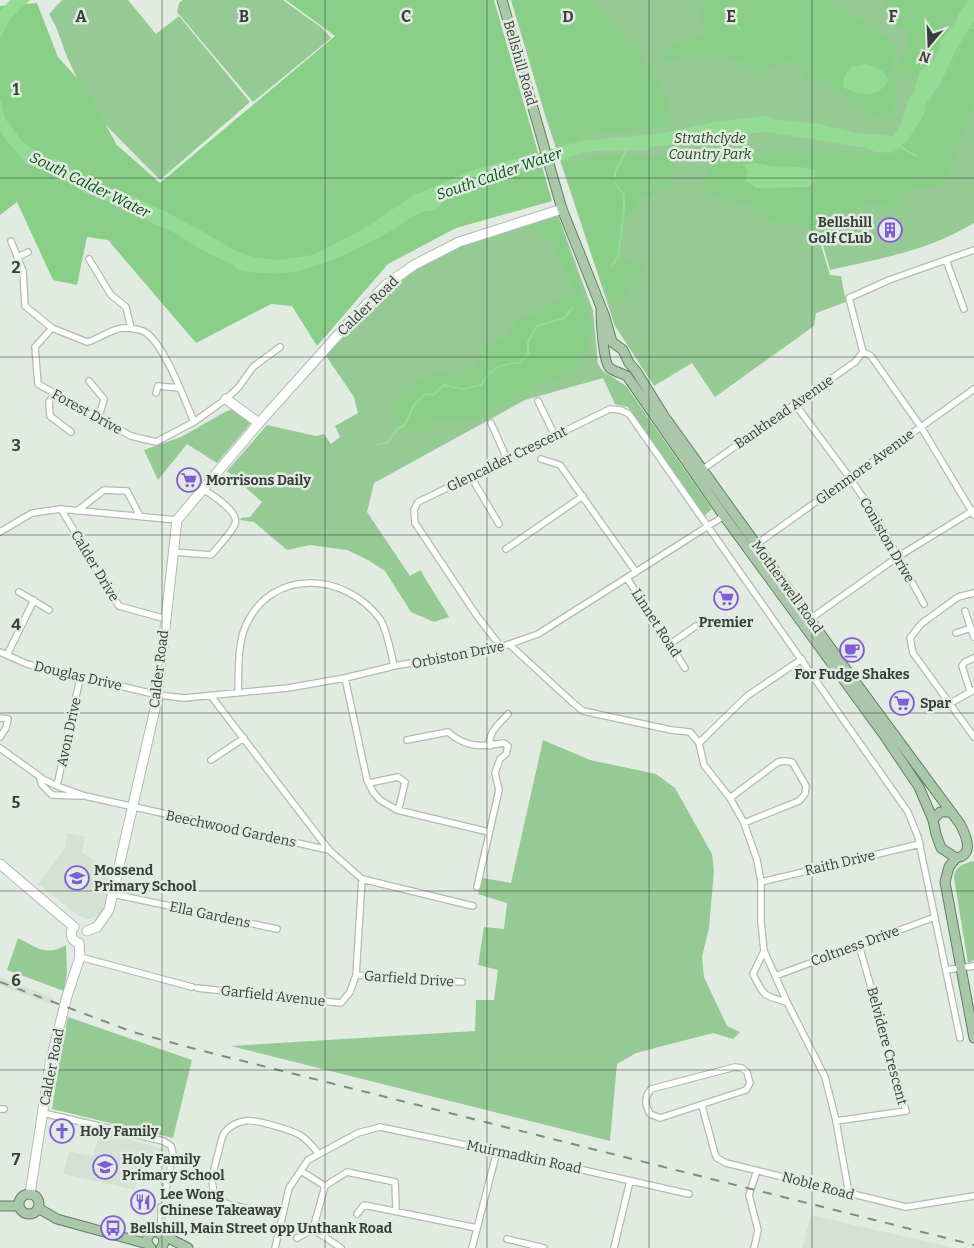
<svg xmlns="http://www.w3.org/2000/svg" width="974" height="1248" font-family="Bitter,serif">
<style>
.built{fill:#d4e2d3}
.green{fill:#95ca94}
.forest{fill:#89cf88}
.water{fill:#94dc93}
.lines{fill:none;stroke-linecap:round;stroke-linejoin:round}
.stream{stroke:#94dc93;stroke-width:2}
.river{stroke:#94dc93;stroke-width:11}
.street-casing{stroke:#b2bab1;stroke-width:8}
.secondary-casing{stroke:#b2bab1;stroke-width:11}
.primary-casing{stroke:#5e805d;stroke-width:11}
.street{stroke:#fff;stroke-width:5.5}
.secondary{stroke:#fff;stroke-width:9}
.primary{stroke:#aac8a9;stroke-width:9}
.rail{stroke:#838983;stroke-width:2;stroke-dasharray:9 9;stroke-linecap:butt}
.grid{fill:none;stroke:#3a3e3a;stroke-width:1;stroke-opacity:0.55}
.labels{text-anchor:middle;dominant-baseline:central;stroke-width:5;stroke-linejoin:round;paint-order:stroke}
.street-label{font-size:14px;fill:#3a3e3a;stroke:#e2ebe2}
.park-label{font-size:14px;font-style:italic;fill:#1b4b1c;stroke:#e2ebe2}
.poi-label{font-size:14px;font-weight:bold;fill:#3a3e3a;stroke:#e2ebe2;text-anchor:start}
.water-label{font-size:15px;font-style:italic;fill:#02520d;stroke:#e2ebe2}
.grid-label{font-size:16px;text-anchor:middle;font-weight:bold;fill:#3a3e3a;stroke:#e2ebe2;stroke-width:5;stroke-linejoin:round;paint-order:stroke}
</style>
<rect width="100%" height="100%" fill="#e2ebe2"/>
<path class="built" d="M67,833L85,837L82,853L114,872L105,906L102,912L96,917L88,919L79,916L38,884L67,845L65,843Z
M0,977L54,998L52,1005L0,985Z
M100,1132L166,1149L169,1154L168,1160L148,1157L143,1178H138L135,1190L63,1174L69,1151L93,1156Z
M811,1215L954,1248H802Z"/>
<path class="green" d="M62,0H128L156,34L179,16L250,102L160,180L93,112L67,57L56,27L49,14Z
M183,0H283L322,28L331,38L253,102L177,12L179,3Z
M511,0H974V223C928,251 882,258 830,270L822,242H820L830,275L841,276L846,302L816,313L814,326L715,397L692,363L654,386L615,326L545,115Z
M558,215L593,311L598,364L603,371L626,386L712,509L704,516L628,407L615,404L603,378L525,400L374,483L367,512L410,576L421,570L422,573L449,617L434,622L411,612L385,571L368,560L347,550L310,545L287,550L254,522L240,520L241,518L250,517L262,502L227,471L267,425L316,436L324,434L331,444L340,437L335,426L358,413L354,397L326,356C364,313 403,271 457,247C489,233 524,225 558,215Z
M232,409L251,423L217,463L187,444L158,480L144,450L181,437L225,412Z
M543,740L590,760L656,774L675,788L712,854L714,870L709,928L702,957L704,977L727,1026L740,1032L733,1039L713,1033L636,1053L617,1064L610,1141L231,1046L475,1031L476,1000H494L498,970L478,965L484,927L504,929L507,903L478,894L483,878L511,883Z
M974,861V960L968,963L954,878C955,866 963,864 974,861Z
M18,938C36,947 47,957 66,945L67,973L64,991L7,970Z
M68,1017L192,1060L173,1138L52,1109L63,1038Z"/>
<path class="forest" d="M286,0H494L552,201L456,228L388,264L317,346L292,306L271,304L196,343L108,240L87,237L77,285L53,280L17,202L0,215V6L37,3L58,57L84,86L117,145L160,183L335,36Z
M512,0H590C621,32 657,64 669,108C671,114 670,121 671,127L604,133L557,145Z
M711,0H834L879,34L899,47L892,62L897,93L893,111L881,119L863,112L826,81L807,79L798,66L785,59L772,67L755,74L739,59L700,55L662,60L663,49L703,34L701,6Z
M889,0H966L935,53L917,74L908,80L896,70L899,58L910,50L908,31L885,19L884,2Z
M974,26V104L947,179C929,197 908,175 896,209C866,198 854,207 834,230L814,233L805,226L768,221L754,207L719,197L704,189L708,169L725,155L852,150L892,156L904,148L931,104Z
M674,150C676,176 670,198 640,195L635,207L620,228L618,265L627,260L644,264C638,281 626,296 613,307L598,270L564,163L610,155L655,158Z
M557,220L586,305L591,326L588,346L581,361L563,375L520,395L473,420L450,418L433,421L417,437L393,415L392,403L416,381L439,372L465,378L474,368L484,348L505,337L519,319L535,314L550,304L565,297L573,289L554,243L529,227Z"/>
<path class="water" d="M10,0H30L11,18L0,38V11Z
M969,0H974V21L955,51L940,84L926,103L924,114L907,141L893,152H876L866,148L768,132L726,135L693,143L651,147L647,150L591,151L507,175L444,198C435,216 432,208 420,213C411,216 403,225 394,229C365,246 318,270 285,273C270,274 253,273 239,270L232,264L203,251L170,230L155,225L140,215L85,193L10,145L0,131V98C2,105 3,114 6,121C13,139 35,150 50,160L55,158L83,177L135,198L166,212L198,229L238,252L258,258L280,260L312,255L330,246L365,228L414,195L476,169L583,141L663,133L715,122L765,116L780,120L819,124L855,133L893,136L902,122L910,96L913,94L920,72L936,58L942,39L957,21L959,14Z
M866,64C876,67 884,70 888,80C881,98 856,97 843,86L844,77L851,67Z
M756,163C776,169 797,164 816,170L815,177L810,187L760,188H756L745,180L748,172L743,164Z"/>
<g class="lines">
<path class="stream" d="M727,13L730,18
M734,22L740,30
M972,27L974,28
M901,147L906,150
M907,151L916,156
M615,176V173L626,150
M612,266L618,257L624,209V195L615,183
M376,445L387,443L398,428L405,425L414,405L425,394L433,395L444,385L463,389L481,385C492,367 500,364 520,363L528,354V342L537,326L564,318L573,308"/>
<path class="river" d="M0,121L28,158L48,167"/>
<g class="street-casing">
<path id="street" d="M11,241L23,271L25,306L52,328L87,342C99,339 111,329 123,328C129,328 137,329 143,331C163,340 185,401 194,422
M18,257L28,252
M89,259L111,295L126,307L131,328
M946,260L964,309
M52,328L35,347L38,384L131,436L156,442L194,422L226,399L238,388L253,367L280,347
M863,352L871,356L921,427L974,515
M863,352L849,298L889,280L974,250
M89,381L104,399L99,417
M156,393L158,386L179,388
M55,394L49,402L50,416L71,432
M538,401L555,436
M795,404L850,478L876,517L924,604
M491,423L507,459
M541,459L560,465L636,572
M703,469L855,362L863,352
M471,477L499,524
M61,509L119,606L166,619
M77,511L104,490L127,491L140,516
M0,532L32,513L61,509L177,520
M757,544L974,389
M506,549L583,496
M173,552L211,555C217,548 232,532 235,524C240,512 212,495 203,489
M627,578L685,668
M19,592L49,610
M974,593L958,597L921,624L910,638L913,653L974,737
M965,611L974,637
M810,619L899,556L974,510
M956,633L971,628
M670,644L696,626
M510,645L572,702L583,711L671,730L690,732L699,743L704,765L730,798L744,823L757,860L761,882V922L764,951L787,1002L825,1077L836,1121L849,1194
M501,647L477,616L415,523L414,510L418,502L610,409L621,410L629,414L908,812L918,837L960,1038
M0,652L27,664L158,695L184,698L288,688L345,678L394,666L501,647L538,634L724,516
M7,655L34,600
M345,678L367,780L373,792L380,800L397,810L489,832
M970,691L962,666L965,662L974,658
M238,693C239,671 237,645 246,625C272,568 345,572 380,619C387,630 391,653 394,666
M211,696L329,850
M949,704L974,690
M0,718L8,719L6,728L0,737
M407,740L448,732C466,748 481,747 504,743L508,746L506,754L500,759L495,773L499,790L477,887
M699,743L747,696L802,659
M490,746C488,732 499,724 508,714
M0,748L43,779L57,786L85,796L329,850L362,879L473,906
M211,760L244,738
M39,776L42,785L52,795L81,796
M369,783L398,777L405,782L400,804L397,810
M57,786L80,678
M730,798L778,762L784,761L792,762L794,765L806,786L805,794L799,801L744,823
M761,882L920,844
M113,894L277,929
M764,951L753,974C764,996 763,996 787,1002
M80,957L192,987
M946,970L974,966
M356,975L462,982
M775,976L935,917
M197,988L341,1003L350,992L356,975L362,879
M735,1067L742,1068L747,1072L750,1083L746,1090L660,1118L650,1114C645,1105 644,1098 651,1089Z
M702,1106L715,1154L717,1158L726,1163L906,1207L974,1196
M0,1109H4
M43,1113L163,1141L171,1146L173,1154L165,1193
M836,1121L906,1111L859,945
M301,1171L325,1186
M161,1207V1233
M357,1214L364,1205L477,1228
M282,1216L227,1204C205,1194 213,1172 218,1154C220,1147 221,1137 225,1132C230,1126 238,1122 245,1121C255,1119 266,1124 275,1126C299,1133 303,1134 319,1154
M297,1238L313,1229
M507,1239L544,1248
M275,1248L289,1188L308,1160L358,1133L380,1127L561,1165L689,1194
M341,1248L313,1229L325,1186L347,1172L395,1182L396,1210
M472,1248L497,1151
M614,1248L630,1181
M754,1248L758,1230L749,1195L757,1170"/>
</g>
<g class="secondary-casing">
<path id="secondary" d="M226,399L259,423
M0,864L74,927
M74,927C69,933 71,941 79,943
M87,931L97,927L109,910L157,700L177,520L259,423L355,316L387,284L414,265L459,242L562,209
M30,1194L50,1064L67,996L80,957L79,943"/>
</g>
<g class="primary-casing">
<path id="primary" d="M502,0L562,209L605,317L612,342L623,350L629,363L636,371L664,416L845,668L960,824C967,837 974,855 956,858L941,848L936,834L933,820L919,787L884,735L724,516L627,376C623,374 613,371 610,368C603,363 601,319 601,309
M933,820L940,812H951
M956,858L949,867L945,882L974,1038
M19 1204a10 10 0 1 1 20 0a10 10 0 1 1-20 0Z
M0,1206H19
M38,1208L57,1219L148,1244
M151,1248C144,1242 147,1234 155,1231L188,1248
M161,1248L164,1243L163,1235"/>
</g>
<use href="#street" class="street"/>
<use href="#secondary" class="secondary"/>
<use href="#primary" class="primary"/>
<path class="rail" d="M0,982L133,1032L199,1050L974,1245"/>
</g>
<path class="grid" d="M162,0V1248M325,0V1248M487,0V1248M649,0V1248M812,0V1248M0,178H974M0,357H974M0,535H974M0,713H974M0,891H974M0,1070H974"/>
<defs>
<g id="building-ring" transform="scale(1.25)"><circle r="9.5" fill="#e2ebe2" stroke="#815cd6" stroke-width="1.5"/><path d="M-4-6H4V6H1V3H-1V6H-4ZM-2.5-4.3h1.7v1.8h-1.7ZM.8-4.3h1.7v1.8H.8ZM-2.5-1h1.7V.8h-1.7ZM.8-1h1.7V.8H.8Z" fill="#815cd6"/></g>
<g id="supermarket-ring" transform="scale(1.25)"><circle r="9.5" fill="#e2ebe2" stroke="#815cd6" stroke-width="1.5"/><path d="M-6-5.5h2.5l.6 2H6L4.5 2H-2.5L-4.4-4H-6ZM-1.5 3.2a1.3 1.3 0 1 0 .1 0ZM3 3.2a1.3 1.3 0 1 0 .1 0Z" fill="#815cd6"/></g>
<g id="cafe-ring" transform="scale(1.25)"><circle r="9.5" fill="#e2ebe2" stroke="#815cd6" stroke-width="1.5"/><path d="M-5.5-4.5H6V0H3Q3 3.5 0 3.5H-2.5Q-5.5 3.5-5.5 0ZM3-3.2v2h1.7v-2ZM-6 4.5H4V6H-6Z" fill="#815cd6"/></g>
<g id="school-ring" transform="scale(1.25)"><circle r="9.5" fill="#e2ebe2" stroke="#815cd6" stroke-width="1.5"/><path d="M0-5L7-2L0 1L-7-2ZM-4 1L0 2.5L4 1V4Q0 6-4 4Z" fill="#815cd6"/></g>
<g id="church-ring" transform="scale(1.25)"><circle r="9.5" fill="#e2ebe2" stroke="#815cd6" stroke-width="1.5"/><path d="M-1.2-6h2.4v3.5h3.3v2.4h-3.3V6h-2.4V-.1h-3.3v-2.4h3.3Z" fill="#815cd6"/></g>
<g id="restaurant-ring" transform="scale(1.25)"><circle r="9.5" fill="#e2ebe2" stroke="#815cd6" stroke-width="1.5"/><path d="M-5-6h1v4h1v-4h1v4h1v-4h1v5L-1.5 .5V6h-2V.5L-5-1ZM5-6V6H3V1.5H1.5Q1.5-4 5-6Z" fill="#815cd6"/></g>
<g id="bus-ring" transform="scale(1.25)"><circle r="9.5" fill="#e2ebe2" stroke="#815cd6" stroke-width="1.5"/><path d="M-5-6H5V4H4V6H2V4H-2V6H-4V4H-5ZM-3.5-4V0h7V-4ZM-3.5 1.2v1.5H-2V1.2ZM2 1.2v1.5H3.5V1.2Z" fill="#815cd6"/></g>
</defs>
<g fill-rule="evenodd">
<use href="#building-ring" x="890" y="230"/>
<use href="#supermarket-ring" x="189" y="480"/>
<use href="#supermarket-ring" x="726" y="598"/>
<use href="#cafe-ring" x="852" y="650"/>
<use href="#supermarket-ring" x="902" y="703"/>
<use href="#school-ring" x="77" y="878"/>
<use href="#church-ring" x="62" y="1131"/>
<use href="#school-ring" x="105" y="1167"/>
<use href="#restaurant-ring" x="143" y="1202"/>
<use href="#bus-ring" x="113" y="1228"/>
</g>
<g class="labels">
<g class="street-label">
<text transform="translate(520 63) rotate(74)">Bellshill Road</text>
<text transform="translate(368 306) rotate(-44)">Calder Road</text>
<text transform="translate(87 412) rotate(29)">Forest Drive</text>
<text transform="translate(784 412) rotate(-35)">Bankhead Avenue</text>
<text transform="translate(507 459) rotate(-26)">Glencalder Crescent</text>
<text transform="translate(865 467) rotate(-36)">Glenmore Avenue</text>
<text transform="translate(887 540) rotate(60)">Coniston Drive</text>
<text transform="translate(95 566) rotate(59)">Calder Drive</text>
<text transform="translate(787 587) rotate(54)">Motherwell Road</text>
<text transform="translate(656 623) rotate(57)">Linnet Road</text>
<text transform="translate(458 655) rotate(-11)">Orbiston Drive</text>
<text transform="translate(159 669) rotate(-83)">Calder Road</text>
<text transform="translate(78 676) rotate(13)">Douglas Drive</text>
<text transform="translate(69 732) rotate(-78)">Avon Drive</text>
<text transform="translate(231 829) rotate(12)">Beechwood Gardens</text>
<text transform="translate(840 863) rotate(-13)">Raith Drive</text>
<text transform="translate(210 915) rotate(12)">Ella Gardens</text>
<text transform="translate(855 946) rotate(-20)">Coltness Drive</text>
<text transform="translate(409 979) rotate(4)">Garfield Drive</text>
<text transform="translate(273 996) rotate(6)">Garfield Avenue</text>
<text transform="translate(887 1046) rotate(75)">Belvidere Crescent</text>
<text transform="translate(52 1067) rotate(-79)">Calder Road</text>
<text transform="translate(524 1157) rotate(12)">Muirmadkin Road</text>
<text transform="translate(818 1186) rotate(15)">Noble Road</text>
</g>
<g class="park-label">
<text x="710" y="138">Strathclyde<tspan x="710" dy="16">Country Park</tspan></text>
</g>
<g class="poi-label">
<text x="872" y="222" text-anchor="end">Bellshill<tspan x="872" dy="16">Golf CLub</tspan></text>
<text x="206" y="480">Morrisons Daily</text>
<text x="726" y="622" text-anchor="middle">Premier</text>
<text x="852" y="674" text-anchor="middle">For Fudge Shakes</text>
<text x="920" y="703">Spar</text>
<text x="94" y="870">Mossend<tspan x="94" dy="16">Primary School</tspan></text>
<text x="80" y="1131">Holy Family</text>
<text x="122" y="1159">Holy Family<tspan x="122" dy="16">Primary School</tspan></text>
<text x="160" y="1194">Lee Wong<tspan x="160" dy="16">Chinese Takeaway</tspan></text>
<text x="130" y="1228">Bellshill, Main Street opp Unthank Road</text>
</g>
<g class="water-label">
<text transform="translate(499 174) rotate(-19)">South Calder Water</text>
<text transform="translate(90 185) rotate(26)">South Calder Water</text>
</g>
</g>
<g class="grid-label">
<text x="81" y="22">A</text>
<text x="244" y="22">B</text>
<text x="406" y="22">C</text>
<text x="568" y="22">D</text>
<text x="731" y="22">E</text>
<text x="893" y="22">F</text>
<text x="16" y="95">1</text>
<text x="16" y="273">2</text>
<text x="16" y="451">3</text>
<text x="16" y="630">4</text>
<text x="16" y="808">5</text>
<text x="16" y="986">6</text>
<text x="16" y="1165">7</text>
</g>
<g transform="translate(929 45) rotate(199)" stroke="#e2ebe2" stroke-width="4" paint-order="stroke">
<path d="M0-4L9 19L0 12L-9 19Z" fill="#3a3e3a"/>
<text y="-8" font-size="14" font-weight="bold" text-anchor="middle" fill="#3a3e3a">N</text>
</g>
</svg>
